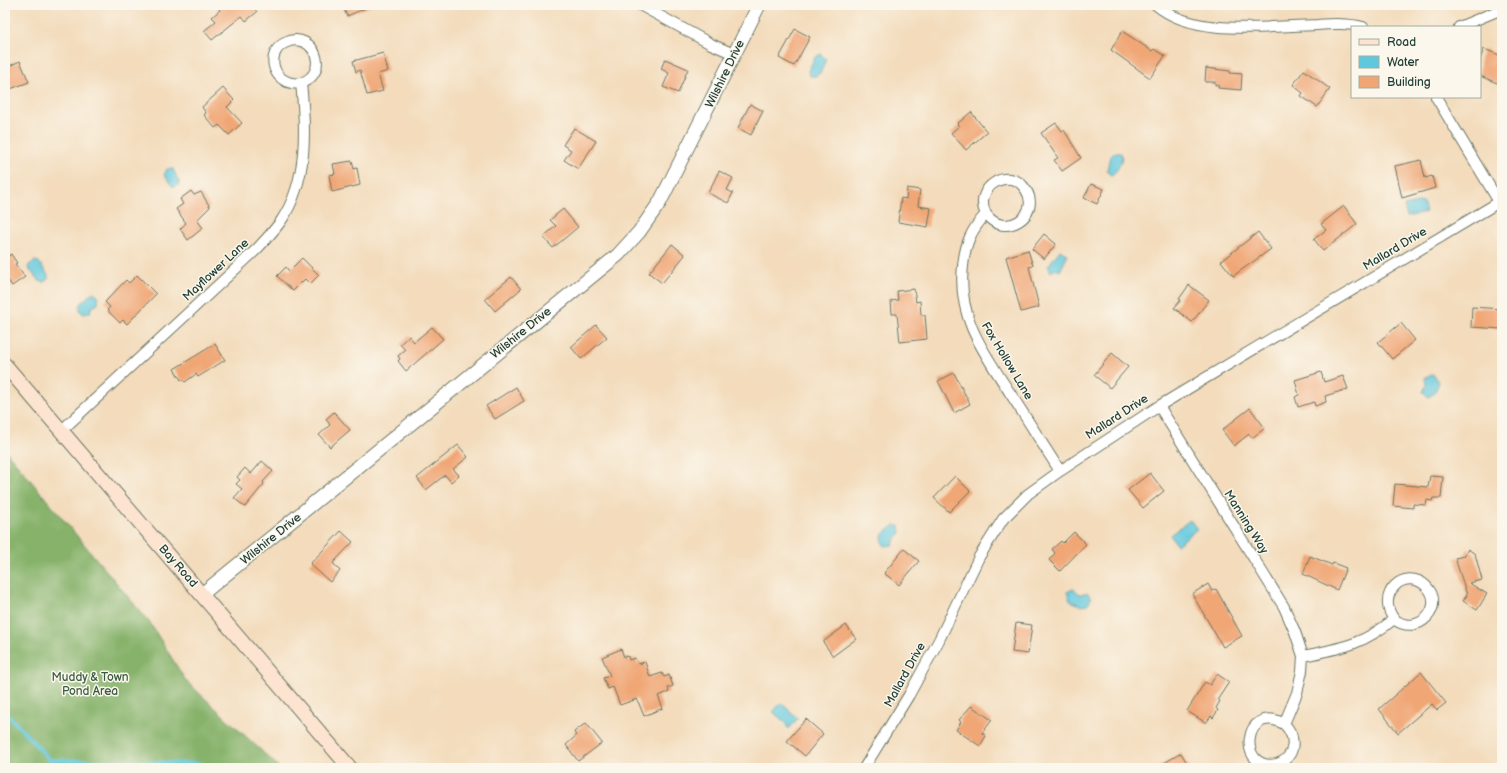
<svg xmlns="http://www.w3.org/2000/svg" width="1507" height="773" font-family="'Balsamiq Sans',sans-serif">
<style>
.forest{fill:#86b26a;stroke:#52784f}
.water{fill:#60c8dd;stroke:#408288}
.lines{fill:none;stroke-linecap:round;stroke-linejoin:round}
.stream{stroke:#60c8dd;stroke-width:4}
.building{fill:#f0a674}
.minor-casing{stroke:#697463;stroke-width:12}
.tertiary-casing{stroke:#697463;stroke-width:15}
.secondary-casing{stroke:#697463;stroke-width:16}
.minor{stroke:#fff;stroke-width:10}
.tertiary{stroke:#fff;stroke-width:13}
.secondary{stroke:#fde4d0;stroke-width:14}
.labels{text-anchor:middle;dominant-baseline:central;stroke-width:3;stroke-linejoin:round;paint-order:stroke}
.street-label{font-size:12px;fill:#1f3d34;stroke:#fbf7ec}
.park-label{font-size:12px;fill:#3a5a42;stroke:#fbf7ec}
</style>
<rect width="100%" height="100%" fill="#fbf7ec"/>
<filter id="ink" filterUnits="userSpaceOnUse"><feTurbulence type="fractalNoise" baseFrequency=".025" numOctaves="2"/><feDisplacementMap in="SourceGraphic" scale="8" xChannelSelector="R" yChannelSelector="G"/><feConvolveMatrix kernelMatrix="1 2 1 2 8 2 1 2 1" color-interpolation-filters="sRGB"/></filter>
<filter id="wash" filterUnits="userSpaceOnUse"><feTurbulence type="fractalNoise" baseFrequency=".012" numOctaves="4" result="noise"/><feDisplacementMap in="SourceGraphic" scale="16" xChannelSelector="R" yChannelSelector="G"/><feGaussianBlur stdDeviation="0.9" result="paint"/><feColorMatrix in="noise" values="0 0 0 0 0 0 0 0 0 0 0 0 0 0 0 0 0 1.4 0 .05"/><feComposite in="paint" operator="in"/></filter>
<g filter="url(#wash)">
<rect width="100%" height="100%" fill="#f3dbbb"/>
<path class="forest" d="M5,450L150,623L186,681L280,768H5Z"/>
<path class="water" d="M821,54L826,59L821,72L816,76H810L808,71L815,57Z
M1114,153H1121C1124,160 1117,173 1111,175L1107,170L1110,156Z
M167,169H173L180,184L173,187L164,175Z
M1423,202L1426,212L1407,217L1404,206Z
M1060,250L1068,255L1060,271L1055,269L1051,272L1048,266Z
M35,261L39,262L48,275V279L44,282L39,281L28,268L29,265Z
M93,292L98,295V304L91,308L90,313L84,314L80,311V304Z
M1433,374L1439,382L1435,392L1429,397L1423,392L1426,385L1425,377Z
M1190,520L1197,529L1177,545L1170,535Z
M895,525L900,527L901,533L895,539L893,545L885,546L883,544L882,535Z
M1073,589L1080,594L1088,593L1091,598L1089,603L1083,606L1070,601L1067,592Z
M781,703L798,718L789,729L786,726L787,724L773,712Z"/>
<g class="lines">
<path class="stream" d="M5,712L50,760L200,764L209,768"/>
</g>
<g id="blocks">
<path class="building" d="M216,5H256L253,7L257,12L246,21L242,16L212,40L204,31L216,21L212,17L220,10Z
M342,5H373L347,16Z
M795,29L810,37L794,66L779,58Z
M1122,31L1152,51L1154,49L1165,56L1150,78L1111,50Z
M1484,49L1502,56V85L1480,76V59Z
M383,53L388,71L378,74L383,91L367,95L360,70L356,72L353,61Z
M665,59L688,69L678,93L663,87L669,73L661,69Z
M20,61L29,82L5,91V68Z
M1206,68L1230,71V73L1242,74L1241,90L1218,88V85H1215V82H1205Z
M1304,70L1330,89L1317,107L1301,96L1303,93L1293,85Z
M223,88L234,100L227,107L242,123L229,135L219,125L215,128L204,115L206,113L202,107Z
M750,104L763,111L751,135L738,128Z
M971,112L987,132L966,150L951,133L959,126L957,124Z
M1056,123L1062,131L1064,130L1081,158L1062,171L1054,160L1058,158L1041,133Z
M574,128L596,141L578,169L564,160L571,150L563,145Z
M1421,160L1425,178L1432,176L1435,188L1402,198L1395,166Z
M352,161L354,169L357,168L360,185L332,192L329,175L335,174L333,164Z
M719,171L733,178L727,190L733,193L728,203L708,193Z
M1091,184L1104,189L1097,204L1084,198Z
M907,188L920,190L918,206L931,208L928,227L898,222L901,198L906,199Z
M191,191L194,195L201,192L210,207L197,220L203,228L188,240L180,229L186,223L176,209L183,204L180,199Z
M1344,206L1357,224L1323,251L1314,239L1326,230L1321,224Z
M563,209L578,227L553,248L543,237L556,226L550,220Z
M1258,232L1271,249L1233,276L1221,261Z
M1044,234L1056,244L1044,259L1032,249Z
M672,244L685,255L662,283L649,273Z
M1028,250L1033,266L1029,267L1039,307L1021,312L1006,257Z
M5,251L9,256L11,254L17,263L15,264L25,277L12,286L5,276Z
M302,258L319,275L310,284L305,279L293,291L277,276L286,267L289,271Z
M137,275L156,294L127,324L123,320L120,323L107,310L110,307L105,302L126,280L129,283Z
M511,277L521,289L495,311L485,299Z
M1189,285L1209,300L1192,322L1174,308L1181,300L1179,299Z
M914,289L916,302L920,301L921,315H925L927,339L900,342L897,314H892L891,301L898,300L897,291Z
M1472,307L1502,309V329L1471,327Z
M1401,323L1415,340L1392,359L1378,342Z
M596,325L607,337L581,359L571,347Z
M432,327L443,339L406,371L398,361L400,359L398,356L405,350L400,344L409,336L414,342Z
M215,344L225,360L198,377L196,374L185,382L182,379L181,380L174,369Z
M1112,353L1128,367L1110,388L1094,375Z
M1321,372L1324,382L1343,376L1348,389L1325,396L1326,402L1315,406L1314,402L1298,407L1295,397L1299,395L1295,380Z
M954,373L970,404L954,413L938,381Z
M516,387L524,401L495,419L486,406Z
M1250,408L1265,428L1252,438L1249,434L1234,446L1222,430Z
M334,412L350,430L330,447L319,435L330,425L326,419Z
M458,445L468,457L453,469L459,475L451,482L445,475L426,490L417,478Z
M262,461L273,471L263,482L264,484L245,507L234,498L242,489L236,484L240,480L237,477L245,468L251,474Z
M1150,473L1164,491L1143,508L1128,490Z
M955,476L970,491L949,512L934,498Z
M1430,476L1443,477L1441,498H1433L1432,501L1427,500L1426,505L1413,504V508L1393,506L1395,484L1428,487Z
M341,531L353,542L333,563L340,571L330,582L310,564Z
M1074,532L1086,544L1060,571L1049,560L1055,553L1052,549L1061,541L1063,543Z
M904,549L919,561L899,585L884,573Z
M1468,549L1475,554L1482,580L1469,583L1487,594L1477,610L1463,601L1467,595L1455,558L1464,556Z
M1310,556L1332,565L1333,563L1346,568L1337,590L1303,574Z
M1208,584L1212,591L1216,589L1242,636L1223,647L1192,594Z
M1016,623L1032,625L1028,654L1012,652Z
M846,625L856,639L833,656L823,642Z
M621,649L624,657L628,656L629,660L635,658L638,664L645,662L650,677L662,673L664,677L669,675L673,686L668,688L669,692L658,696L663,708L644,716L637,699L620,705L613,687L608,689L603,678L610,676L602,657Z
M1421,672L1446,703L1437,710L1432,704L1398,733L1379,709Z
M1217,674L1229,682L1218,699L1220,701L1216,708L1218,710L1213,718L1211,716L1206,723L1187,711L1205,682L1210,685Z
M971,706L992,720L982,733L986,736L980,746L956,730L961,722L959,720Z
M806,719L823,734L805,756L787,741Z
M586,723L602,743L578,761L566,745L576,736L574,732Z
M1181,753L1190,768H1156Z"/>
</g>
</g>
<g filter="url(#ink)">
<use href="#blocks" fill-opacity="0" stroke="#697463" stroke-width="1"/>
<g class="lines">
<g class="minor-casing">
<path id="minor" d="M640,5L711,44L734,54
M1156,5C1195,38 1268,26 1317,25C1332,24 1348,23 1363,27
M1459,27L1502,9
M1436,97L1502,207
M986,214C972,188 1010,164 1026,190C1042,215 1004,240 986,214C971,230 965,244 963,266C957,318 984,352 1010,393C1027,419 1043,445 1060,471
M1159,406L1284,607L1295,632L1303,656L1302,671L1297,693L1284,724C1297,736 1296,758 1277,764C1236,773 1243,701 1284,724
M61,431L257,249C265,240 274,231 281,221C308,181 306,129 301,83C331,73 314,31 287,42C262,52 274,88 301,83
M1303,656C1341,648 1363,645 1394,619C1375,595 1404,566 1426,586C1447,606 1418,638 1394,619
M864,768L909,695L939,640L979,557L1003,519L1028,494L1060,471L1159,406L1499,202"/>
</g>
<g class="tertiary-casing">
<path id="tertiary" d="M202,594L618,255L639,232L660,202L759,5"/>
</g>
<g class="secondary-casing">
<path id="secondary" d="M5,365L350,768"/>
</g>
<use href="#minor" class="minor"/>
<use href="#tertiary" class="tertiary"/>
<use href="#secondary" class="secondary"/>
</g>
</g>
<g class="labels">
<g class="street-label">
<text transform="translate(725 74) rotate(-64)">Wilshire Drive</text>
<text transform="translate(1395 249) rotate(-31)">Mallard Drive</text>
<text transform="translate(216 270) rotate(-43)">Mayflower Lane</text>
<text transform="translate(521 333) rotate(-39)">Wilshire Drive</text>
<text transform="translate(1007 361) rotate(59)">Fox Hollow Lane</text>
<text transform="translate(1117 417) rotate(-33)">Mallard Drive</text>
<text transform="translate(1246 522) rotate(58)">Manning Way</text>
<text transform="translate(271 539) rotate(-39)">Wilshire Drive</text>
<text transform="translate(178 566) rotate(49)">Bay Road</text>
<text transform="translate(905 675) rotate(-61)">Mallard Drive</text>
</g>
<g class="park-label">
<text x="90" y="677">Muddy &amp; Town<tspan x="90" dy="14">Pond Area</tspan></text>
</g>
</g>
<rect width="1507" height="773" fill="none" stroke="#fbf7ec" stroke-width="20"/>
<rect x="1351" y="26" width="130" height="72" fill="#fbf7ec" stroke="#a3ada2"/>
<rect x="1359" y="39" width="20" height="6" fill="#fde4d0" stroke="#a3ada2"/>
<text x="1387" y="46" font-size="12" fill="#1f3d34">Road</text>
<rect x="1359" y="56" width="20" height="12" fill="#60c8dd" stroke="#a3ada2"/>
<text x="1387" y="66" font-size="12" fill="#1f3d34">Water</text>
<rect x="1359" y="76" width="20" height="12" fill="#f0a674" stroke="#a3ada2"/>
<text x="1387" y="86" font-size="12" fill="#1f3d34">Building</text>
</svg>
